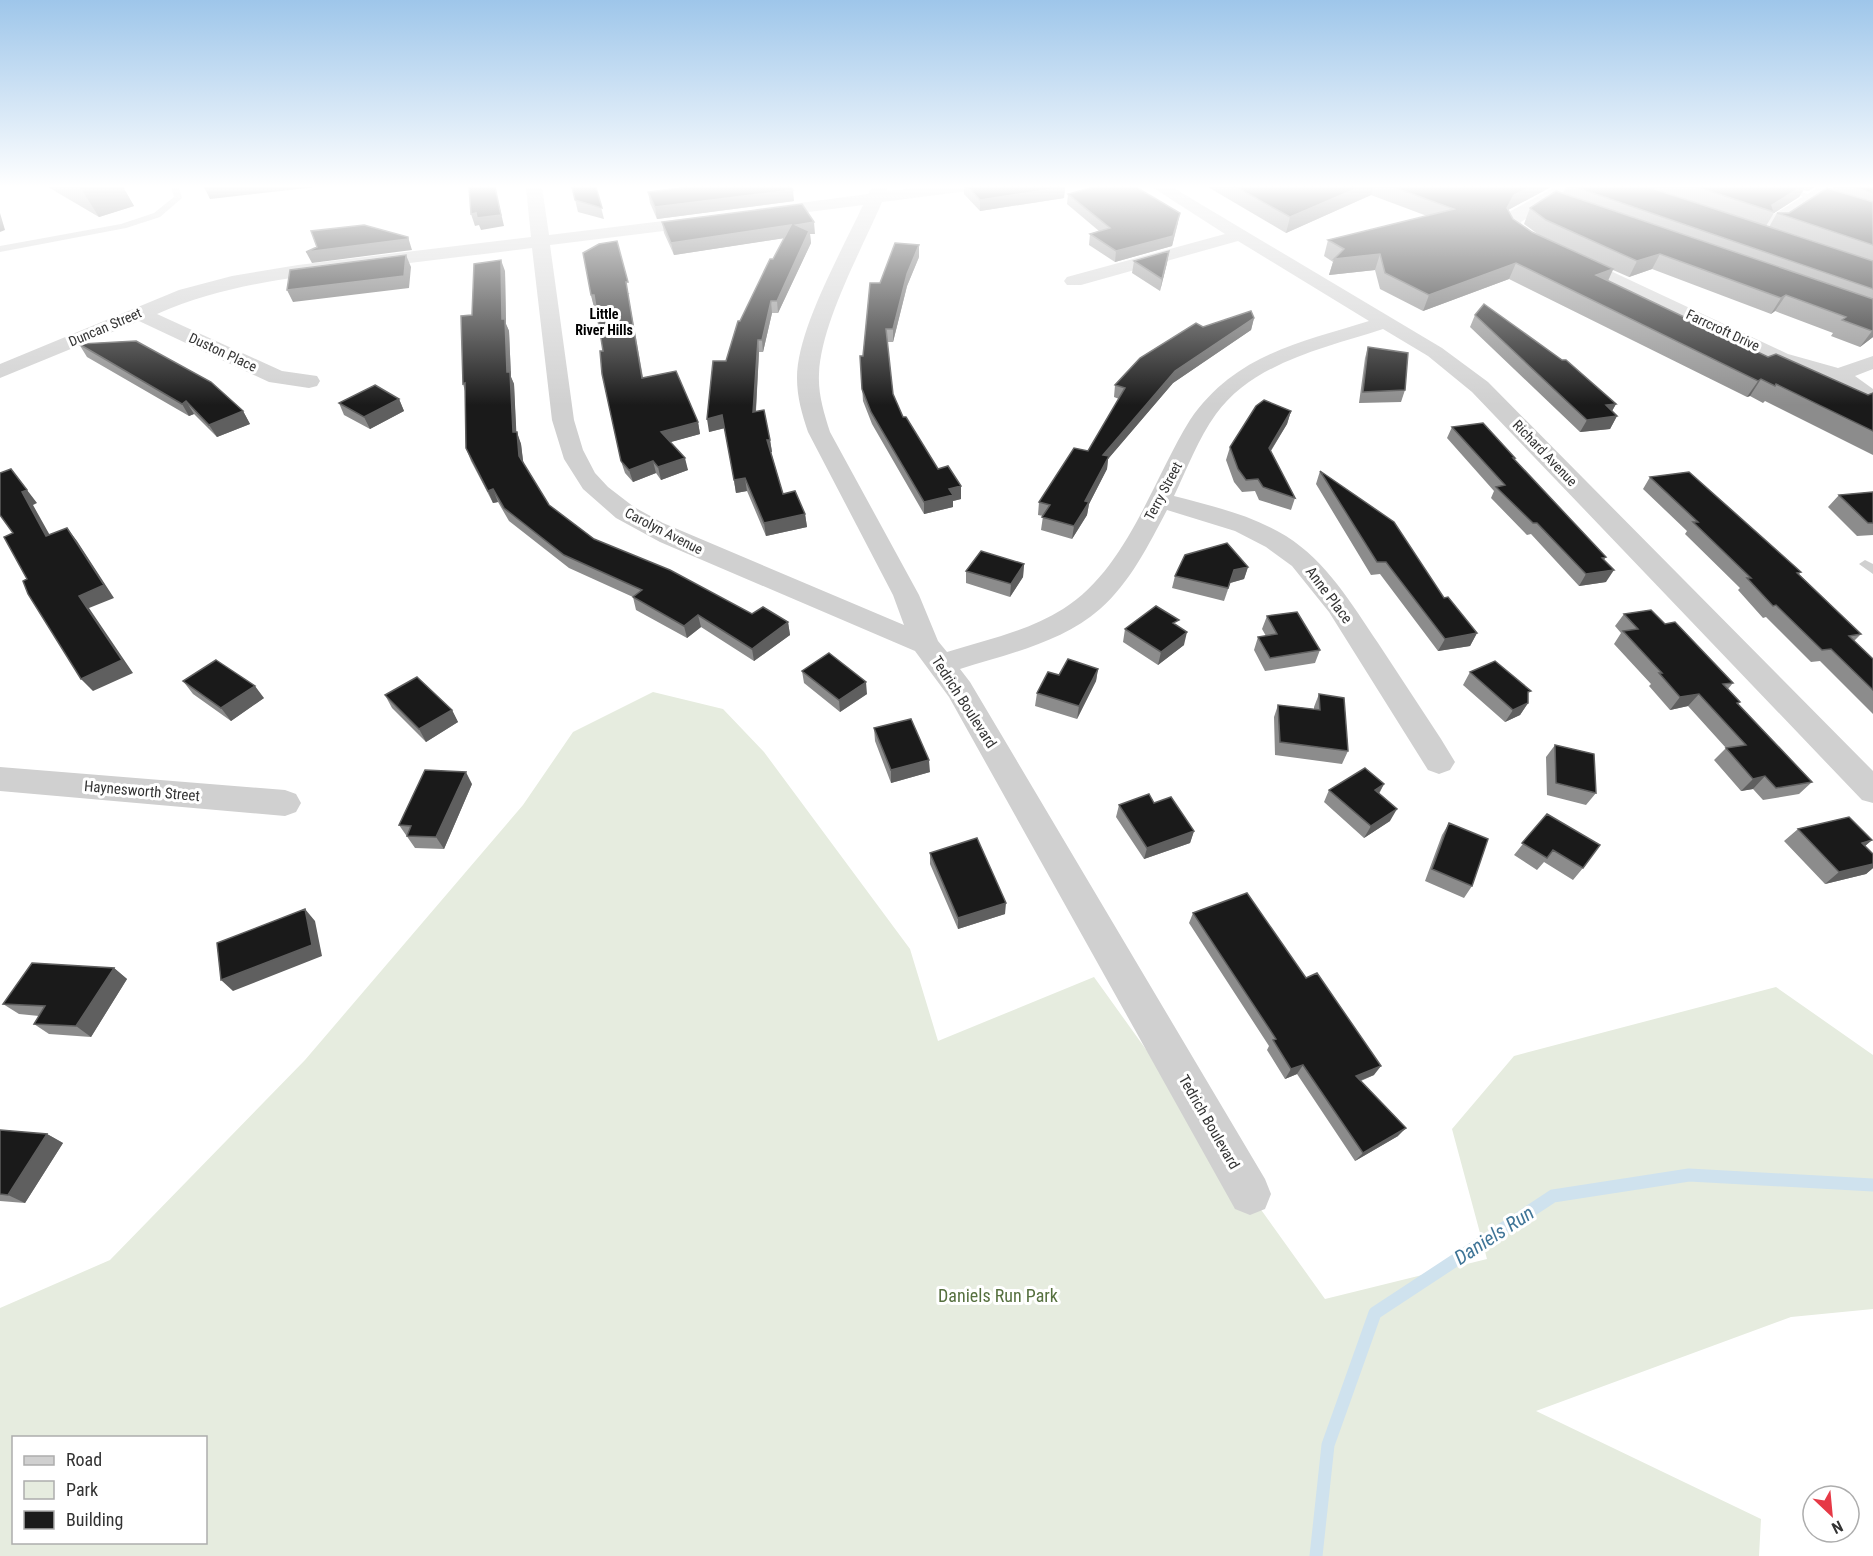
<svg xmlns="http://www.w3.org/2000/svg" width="1873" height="1556" font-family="'Roboto Condensed',sans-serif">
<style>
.green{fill:#e6ecdf;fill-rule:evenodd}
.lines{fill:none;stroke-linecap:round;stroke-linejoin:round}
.stream{stroke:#cfe2ee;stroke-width:13}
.lane{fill:#d0d0d0;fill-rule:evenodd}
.street{fill:#d0d0d0;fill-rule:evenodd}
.wall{fill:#8c8c8c}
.shaded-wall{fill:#5f5f5f}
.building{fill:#1a1a1a;stroke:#5f5f5f;stroke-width:1.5}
.labels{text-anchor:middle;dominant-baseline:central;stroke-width:6;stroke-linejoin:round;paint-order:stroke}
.far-neighbourhood-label{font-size:14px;font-weight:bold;fill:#000;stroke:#fff}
.far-street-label{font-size:14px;fill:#333;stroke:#fff}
.street-label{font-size:15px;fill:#333;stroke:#fff}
.near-park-label{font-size:18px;fill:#56703f;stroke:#fff}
.near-water-label{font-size:20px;font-style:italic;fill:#3f7597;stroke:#fff}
</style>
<rect width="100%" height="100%" fill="#fff"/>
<path class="green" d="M653,692L723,709L764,752L910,949L938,1041L1094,977L1325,1299L1487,1259L1452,1129L1514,1056L1776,987L1873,1055V1309L1791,1317L1536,1411L1761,1519L1759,1556H0V1308L110,1260L305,1060L523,805L573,732ZM14,1438H206V1542H14Z"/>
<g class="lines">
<path class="stream" d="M1316,1556L1328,1445L1375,1313L1553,1196L1689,1175L1873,1185"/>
<path class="lane" d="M171,187H179L182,198L160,217L126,228L0,252V246L121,224L154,213L174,197Z
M1776,187H1787L1828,201L1821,203Z
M1865,560L1873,564V574L1859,564Z"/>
<path class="street" d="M526,187H542L549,235L704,216L710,217L713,221L710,225L704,226L550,245L574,420L583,450L595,473L608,487L634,507L663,523L904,625L893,595L808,432C802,414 797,397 797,378C797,329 842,251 863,205L762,218L756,217L753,213L756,209L762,208L868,194L872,187H888L887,191L923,187H968L966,191L960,192L882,202C861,251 821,323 819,374C818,394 824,413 830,432L919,595L938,641L947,652C986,640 1028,631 1063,609C1127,569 1152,481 1190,420C1235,355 1298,343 1369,321L1238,241L1081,285H1067L1064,281L1067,277L1225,234L1152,187H1172L1442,348L1488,382L1873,771V803L1862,800L1472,392L1428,356L1383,329C1325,348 1254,362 1216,414C1198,439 1187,469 1174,496C1212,506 1252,515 1286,536C1327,562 1351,603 1378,643C1399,675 1420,707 1441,739L1455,762L1450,770L1439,774L1428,770L1329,612L1292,566L1266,547L1235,531L1167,510C1149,544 1130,583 1100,609C1061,643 1007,654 960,669L970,682L1265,1179L1271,1194L1265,1209L1250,1215L1235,1209L949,697L915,651L660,542L616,518L583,489L564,459L552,420L532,248C475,255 418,262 360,269C289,278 223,285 157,314L282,371L317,376L320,381L317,386L309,388L269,382L139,321L0,378V364L179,290L232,276L298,265L531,237Z
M1555,187H1575L1521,222L1522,225L1538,237L1788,354L1838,368L1873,356V369L1855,376L1873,389V406L1865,404L1831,380L1774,362L1526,245L1508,232L1503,222L1509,212Z
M1659,187H1683L1771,216L1819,187H1839L1837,191L1787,221L1873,249V261L1661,191Z
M0,767L285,790L296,794L301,803L296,812L285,816L0,791Z"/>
</g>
<path class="wall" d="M48,187H123L134,206L99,217Z
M572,187H596L604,219L578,212Z
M964,187H1065L1064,198L980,211L964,194Z
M1208,187H1551L1508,210L1513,219L1532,232L1539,235L1524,224L1530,208L1563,193L1566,187H1816L1808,191L1804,190L1799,197L1774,213L1766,226L1769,227L1777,213H1789L1832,190L1834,187H1873V337L1860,347L1831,336L1833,333L1775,311L1771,314L1652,269L1629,277L1613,270L1608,281L1768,357L1868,395L1873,393V455L1765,401L1763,403L1750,396L1747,397L1509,279L1423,311L1380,289L1375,270L1329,275L1333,262L1324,256L1328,240L1427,216L1371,195L1286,233Z
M648,192L794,201L657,219L650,203Z
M1068,194L1178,223L1172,246L1115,262L1089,245L1090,234L1099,231L1067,204Z
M662,222L815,234H810L811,243L778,313H772L763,352H759L756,411L770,440L772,452H771L783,494L805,514L807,527L766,536L747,491L736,493L725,428L709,432L726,361L740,321L784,238L674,255L664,233Z
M1169,251L1167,263L1160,291L1132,273L1134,261Z
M919,257L907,286L893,342H887L893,394L903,417L938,469L961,486V499L953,501V507L924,514L872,424L863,401L860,356H863L880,283Z
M505,271L506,324L509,331L511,377L514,384L516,432L521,444L523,462L549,505L594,539L752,614L788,622L790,635L754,661L701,627L687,638L636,610L633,597L569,568L509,521L498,502L493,503L471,461L466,448L465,391L463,384L472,315Z
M630,293L628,294L643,377L698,422L700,434L670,442L688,470L661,480L656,473L633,482L625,473L621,461L596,306L594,307L591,295Z
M1475,315L1616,404L1612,411L1617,416L1610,429L1580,432L1470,327Z
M1254,318L1251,330L1173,383L1108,459L1107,469L1089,504L1087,515L1072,539L1041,530L1043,516L1038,515L1039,502L1088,451L1119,399L1114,397L1115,385L1203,327Z
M79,344L243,411L250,424L217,437L194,414L189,416L87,357Z
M1368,347L1405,390L1401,402L1359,403L1365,358Z
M399,399L404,411L370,429L344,415L339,403Z
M1291,411L1287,424L1271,451L1295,498L1291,510L1259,500L1255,491L1242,492L1234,482L1226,460L1230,447Z
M1452,427L1515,458L1514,460L1606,557L1604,560L1606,582L1579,586L1531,534L1527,535L1491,498L1494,491L1447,438Z
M1320,471L1477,633L1470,646L1438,651L1380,574L1371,575L1316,484Z
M1650,477L1801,572L1799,574L1861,634L1854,641L1873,659V714L1820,661L1811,662L1766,617L1763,618L1738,590L1740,588L1685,534L1687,531L1643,489Z
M1873,492V535L1857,536L1828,507L1839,495Z
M1024,564L1023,577L1010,597L966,583V571Z
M1248,567L1244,579L1230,583L1224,601L1172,588L1175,576Z
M1624,614L1665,624L1733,683L1728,689L1740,702L1738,704L1812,782L1799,794L1763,800L1753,789L1741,791L1714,760L1726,748L1688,706L1670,710L1649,686L1651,684L1614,644L1621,633L1615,626Z
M1267,616L1320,650L1315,663L1265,671L1254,650L1258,637L1266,636L1262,629Z
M1177,626L1184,645L1158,665L1123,642L1125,629Z
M1098,669L1096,681L1077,719L1035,706L1037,693Z
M802,671L867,694L840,712L804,683Z
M1470,672L1528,695V703L1520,715L1505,722L1463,685Z
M183,681L264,698L231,721L193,694Z
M1319,694L1348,751L1342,764L1275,755L1274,717L1278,705L1314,709V707Z
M385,695L452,710L458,722L426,742L392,708Z
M874,728L930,772L891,783L875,741Z
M1555,745L1596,793L1586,805L1547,795L1546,757Z
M472,784L444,849L415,848L399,825Z
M1384,784L1379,794L1390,821L1364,838L1324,802L1329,790Z
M1154,803L1194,831L1190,843L1144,859L1116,817L1119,805Z
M1547,814L1583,868L1573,880L1544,862L1537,870L1514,855Z
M1449,823L1472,886L1464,898L1425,881L1442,835Z
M1798,829L1872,840L1865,846L1873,854V868L1866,874L1825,884L1784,841Z
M930,853L1005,914L958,929L930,864Z
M1193,913L1374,1075L1361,1081L1398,1136L1355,1161L1297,1074L1285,1079L1267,1050L1269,1046L1189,923Z
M114,968L127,979L91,1037L49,1034L34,1024L39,1016L19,1014L3,1004Z
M0,1130L47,1134L63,1143L25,1203L0,1201Z"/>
<path class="shaded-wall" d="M80,187H123L134,206L99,217Z
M204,187H316L210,199Z
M495,187L504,226L481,230L479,225L475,226L471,214Z
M1065,187L1064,198L980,211V200Z
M1360,187H1373L1371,195L1286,233L1290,217Z
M1530,187H1551L1508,210L1507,208L1514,195Z
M1801,187H1805L1799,197L1774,213L1772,205Z
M793,190L794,201L657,219L655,207Z
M0,213L5,230L0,232Z
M1180,213L1172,246L1115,262L1116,251Z
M814,222L815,234H810L811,243L778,313L777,301L796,225Z
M791,225L792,237L674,255L671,243Z
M408,237L412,250L312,263L306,252Z
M919,245V257L907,286L893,342V329L907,274Z
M1169,251L1167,263L1160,291L1162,279Z
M1380,254L1375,270L1329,275L1334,259Z
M1660,254L1652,269L1629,277L1637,261Z
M406,255L411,267L409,288L293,302L287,290Z
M501,260L505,271L506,324L509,331L511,377L514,384L517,445L513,432L502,319Z
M1516,263L1509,279L1423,311L1429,295Z
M1613,269L1606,285L1596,275Z
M591,295H594L597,306L594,307Z
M1786,295L1775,311L1771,314L1781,298Z
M771,301L772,313L763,352L762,340Z
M1254,318L1251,330L1173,383L1108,459L1107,469L1089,504L1087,515L1072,539L1074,526L1085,501L1103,455L1175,371Z
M1873,330V337L1860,347L1872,331Z
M758,340L759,352L755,424L753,412Z
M1761,379L1750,396L1747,397L1758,381Z
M399,399L404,411L370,429L364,417Z
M186,401L194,414L189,416L182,404Z
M1616,404L1609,416L1606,405Z
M243,411L250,424L217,437L209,425Z
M1291,411L1287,424L1265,460L1269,448Z
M722,415L725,428L709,432L707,419Z
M1617,416L1610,429L1580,432L1587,420Z
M698,422L700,434L664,444L661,432Z
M517,432L521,444L524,468L519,456Z
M767,440H770L772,452L769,453Z
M685,458L688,470L661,480L658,467Z
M653,461L656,473L633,482L629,470Z
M11,469L37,503L33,505L57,548L46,536L22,492Z
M745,478L747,491L736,493L734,480Z
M961,486V499L953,501V507L924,514V502L949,489Z
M493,489L498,502L493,503L488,491Z
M805,514L807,527L766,536L764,523Z
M67,528L77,541L114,598L89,608L133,673L93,691L81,679L79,596Z
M1024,564L1023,577L1010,597L1011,584Z
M1248,567L1244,579L1230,583L1224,601L1234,570Z
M1614,570L1606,582L1579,586L1586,574Z
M698,615L701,627L687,638L684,626Z
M788,622L790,635L754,661L752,649Z
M1187,632L1184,645L1158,665L1161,652Z
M1477,633L1470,646L1438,651L1445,639Z
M1098,669L1096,681L1077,719L1079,706Z
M866,682L867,694L840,712L839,700Z
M255,686L264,698L231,721L221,708Z
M1699,694L1688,706L1670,710L1680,697Z
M1528,703L1520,715L1505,722L1513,710Z
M452,710L458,722L426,742L419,729Z
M929,760L930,772L891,783V770Z
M466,772L472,784L444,849L436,837Z
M1765,776L1753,789L1741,791L1753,779Z
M1384,784L1377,796L1375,790Z
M1397,809L1390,821L1364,838L1371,826Z
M1194,831L1190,843L1144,859L1147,848Z
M1872,840L1858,852L1862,843Z
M1873,864V868L1866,874L1825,884L1839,872Z
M1006,903L1005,914L958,929V918Z
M305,909L315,921L322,956L233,991L221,980Z
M114,968L127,979L91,1037L76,1026Z
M1303,1065L1297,1074L1285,1079L1291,1069Z
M1381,1066L1374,1075L1349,1085L1356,1076Z
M1406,1128L1398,1136L1355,1161L1363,1153Z
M47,1134L63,1143L25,1203L8,1195Z"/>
<path class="building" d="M469,187H495L501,215L477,218L476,213L471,214Z
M572,187H596L602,208L575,200Z
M688,187H791L793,190L655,207L648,192Z
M968,187H1065L980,200Z
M1094,187H1136L1180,213L1173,236L1116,251L1090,234L1110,228L1068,194Z
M1236,187H1360L1290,217Z
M1393,187H1530L1514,195L1507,208L1513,219L1532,232L1613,269L1596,275L1768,357L1776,354L1868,395L1873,393V431L1776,384L1775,386L1761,379L1758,381L1516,263L1429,295L1385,273L1380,254L1334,259L1344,249L1328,240L1454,209Z
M1575,187H1648L1873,261V289Z
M1697,187H1801L1772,205L1774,212Z
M1853,187H1873V193Z
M1827,188L1873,202V245L1777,213H1789Z
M1556,191L1873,299V330L1872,331L1842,320L1846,317L1786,295L1781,298L1660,254L1637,261L1546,220L1530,208Z
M802,204L814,222L796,225L809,231L777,301H771L762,340H758L753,412L764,410L770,440H767L783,494L795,491L805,514L764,523L745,478L734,480L722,415L707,419L713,361H726L738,321H740L770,259H773L791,225L671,243L662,222Z
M364,225L408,237V239L306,252L317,247L311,231Z
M617,241L628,282H626L642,378L676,371L698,422L661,432L685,458L658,467L653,461L629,470L621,461L602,374L600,351H603L594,295H591L583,253L599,244Z
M895,243L919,245L907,274L893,329H886L893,394L903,417H906L938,469L948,466L961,486L949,489L953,495L924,502L871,412L862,389L860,356H863L870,283H880Z
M1169,251L1162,279L1134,261Z
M406,255L404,276L287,290L290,270Z
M501,260L502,319H505L507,372H510L513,432H517L519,456L549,505L594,539L670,570L752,614L763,607L788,622L752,649L698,615L684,626L633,597L642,590L564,555L504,508L493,489L488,491L466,448L465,383L463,384L461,316L472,315L474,264Z
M1484,304L1562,360H1566L1616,404L1606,405L1617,416L1587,420L1475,315Z
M1251,311L1254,318L1175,371L1103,455L1109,456L1085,501L1089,502L1074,526L1042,517L1050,505L1039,502L1074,448L1088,451L1125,388L1115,385L1140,358L1196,323L1203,327Z
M136,341L211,382L243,411L209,425L186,401L182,404L79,344Z
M1368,347L1408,353L1405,390L1363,392Z
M375,385L399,399L364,417L339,403Z
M1264,400L1291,411L1269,448L1295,498L1263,487L1258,479L1246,480L1238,469L1230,447L1256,406Z
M1483,423L1515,458H1513L1606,557L1602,558L1614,570L1586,574L1537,523H1533L1496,487L1505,485L1452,427Z
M11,469L27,490L22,492L46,536L67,528L104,585L79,596L122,660L81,679L28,594L23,581L27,579L4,537L13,533L0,515V473Z
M1320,471L1394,522L1444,598L1448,597L1477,633L1445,639L1386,562H1377Z
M1689,472L1801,572L1797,573L1861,634L1849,636L1873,659V690L1831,649L1822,650L1776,605L1773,606L1747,578H1751L1693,522H1698L1650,477Z
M1873,492V523H1868L1839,495Z
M1227,543L1248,567L1234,570L1228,588L1175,576L1185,555Z
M981,551L1024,564L1011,584L966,571Z
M1156,606L1179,620L1173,623L1187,632L1161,652L1125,629Z
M1651,610L1665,624L1675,622L1733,683L1723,684L1740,702L1737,703L1812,782L1776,788L1765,776L1753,779L1726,748L1746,745L1699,694L1680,697L1659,673H1662L1623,631L1638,629L1624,614Z
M1297,612L1320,650L1270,658L1258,637L1277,634L1267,616Z
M829,653L866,682L839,700L802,671Z
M1068,659L1098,669L1079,706L1037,693L1048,672L1059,675Z
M216,660L255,686L221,708L183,681Z
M1495,661L1531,691L1528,692V703L1513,710L1470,672Z
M417,677L452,710L419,729L385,695Z
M1319,694L1344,698L1348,751L1280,742L1278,705L1320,710Z
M911,719L929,760L891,770L874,728Z
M1555,745L1594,754L1596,793L1556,783Z
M1365,768L1384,784L1375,790L1397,809L1371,826L1329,790Z
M425,770L466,772L436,837L407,836L411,826L399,825Z
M1149,794L1154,803L1171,797L1194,831L1147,848L1119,805Z
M1547,814L1600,845L1583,868L1553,850L1547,858L1522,843Z
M1849,817L1872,840L1862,843L1873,854V864L1839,872L1798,829Z
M1449,823L1488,839L1472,886L1432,869Z
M977,838L1006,903L958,918L930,853Z
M1247,893L1306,978L1317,973L1381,1066L1356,1076L1406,1128L1363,1153L1303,1065L1291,1069L1273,1040L1276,1039L1193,913Z
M305,909L312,945L221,980L217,943Z
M32,963L114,968L76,1026L34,1024L45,1006L3,1004Z
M0,1130L47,1134L8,1195L0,1194Z"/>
<linearGradient id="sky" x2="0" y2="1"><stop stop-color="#9ec6ea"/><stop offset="0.46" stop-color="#fff"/><stop offset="1" stop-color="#fff" stop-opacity="0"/></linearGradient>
<rect width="1873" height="405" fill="url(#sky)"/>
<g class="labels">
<g class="far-neighbourhood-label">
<text x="604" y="314">Little<tspan x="604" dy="16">River Hills</tspan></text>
</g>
<g class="far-street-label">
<text transform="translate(105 327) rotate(-23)">Duncan Street</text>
<text transform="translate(1723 330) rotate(25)">Farrcroft Drive</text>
<text transform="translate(223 352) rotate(25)">Duston Place</text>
<text transform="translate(1545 453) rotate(46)">Richard Avenue</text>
<text transform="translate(1163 491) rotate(-62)">Terry Street</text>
<text transform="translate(664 531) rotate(27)">Carolyn Avenue</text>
</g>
<g class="street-label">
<text transform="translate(1329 595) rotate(53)">Anne Place</text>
<text transform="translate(964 702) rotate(57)">Tedrich Boulevard</text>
<text transform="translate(142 791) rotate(5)">Haynesworth Street</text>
<text transform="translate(1209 1122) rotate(60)">Tedrich Boulevard</text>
</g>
<g class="near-park-label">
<text x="998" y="1295">Daniels Run Park</text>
</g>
<g class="near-water-label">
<text transform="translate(1494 1235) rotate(-33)">Daniels Run</text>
</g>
</g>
<rect x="12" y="1436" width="195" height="108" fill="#ffffff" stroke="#adadad" stroke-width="1.5"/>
<rect x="24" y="1456" width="30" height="9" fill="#d0d0d0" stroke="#adadad" stroke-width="1.5"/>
<text x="66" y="1466" font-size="18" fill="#333333">Road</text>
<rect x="24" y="1481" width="30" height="18" fill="#e6ecdf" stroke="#adadad" stroke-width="1.5"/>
<text x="66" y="1496" font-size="18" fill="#333333">Park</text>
<rect x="24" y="1511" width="30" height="18" fill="#1a1a1a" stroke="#adadad" stroke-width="1.5"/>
<text x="66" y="1526" font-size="18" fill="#333333">Building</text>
<g transform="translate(1831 1514) rotate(154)"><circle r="28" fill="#ffffff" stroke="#adadad" stroke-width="1.5"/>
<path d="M0-4.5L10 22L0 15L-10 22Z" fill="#e63946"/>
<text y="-9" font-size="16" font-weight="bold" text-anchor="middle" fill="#333333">N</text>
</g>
</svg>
